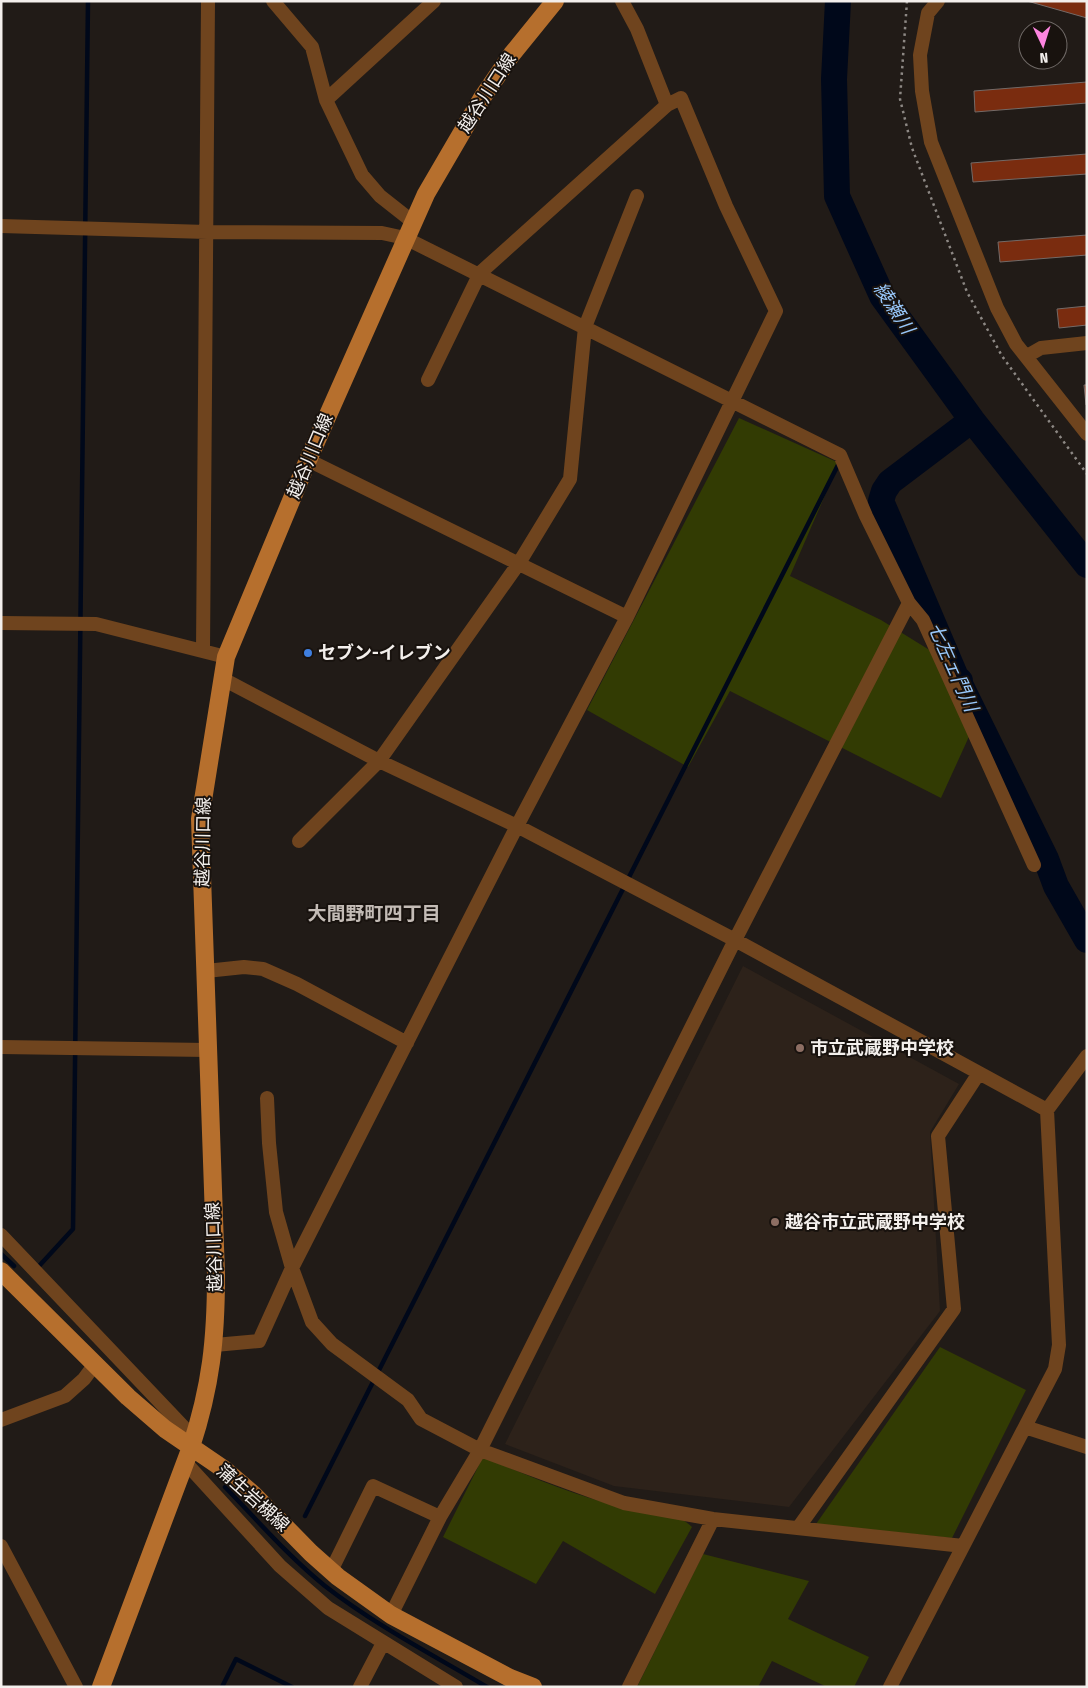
<svg xmlns="http://www.w3.org/2000/svg" width="1088" height="1688" font-family="'Fira Sans Condensed','Noto Sans JP',sans-serif">
<style>
.built{fill:#2d221a}
.green{fill:#323b03}
.lines{fill:none;stroke-linecap:round;stroke-linejoin:round}
.stream{stroke:#00081a;stroke-width:4.5}
.river{stroke:#00081a;stroke-width:26}
.building{fill:#7a2c0f;stroke:#736a67}
.path{stroke:#8d8884;stroke-width:2.5;stroke-dasharray:2.5 4;stroke-linecap:butt}
.minor{stroke:#6f441e;stroke-width:14}
.major{stroke:#b66f2d;stroke-width:18}
.shop-dot{fill:#3f7fe0;stroke:#18120e;stroke-width:2}
.education-dot{fill:#8d6e63;stroke:#18120e;stroke-width:2}
.labels{text-anchor:middle;dominant-baseline:central;stroke-width:4;stroke-linejoin:round;paint-order:stroke}
.street-label{font-size:18px;fill:#f3efec;stroke:#18120e}
.poi-label{font-size:18px;font-weight:bold;fill:#f3efec;stroke:#18120e;text-anchor:start}
.water-label{font-size:19px;font-style:italic;fill:#97c6f9;stroke:#18120e}
.neighbourhood-label{font-size:19px;font-weight:bold;fill:#c4bcb6;stroke:#18120e}
</style>
<rect width="100%" height="100%" fill="#211b17"/>
<path class="built" d="M743,966L959,1084L930,1132L940,1311L789,1507L614,1486L505,1444Z"/>
<path class="green" d="M739,418L839,463L790,576L881,620L936,654L972,730L941,798L730,691L688,767L587,710Z
M940,1347L1026,1390L952,1538L816,1524Z
M483,1457C535,1478 587,1502 643,1511C661,1514 678,1513 692,1527L655,1594L563,1541L536,1584L443,1537Z
M703,1554L809,1581L788,1619L869,1657L854,1687H827L772,1661L758,1687H637Z"/>
<g class="lines">
<path class="stream" d="M1,1254L14,1266
M40,1265L73,1229L88,1
M225,1487C258,1521 289,1557 325,1586C375,1625 433,1655 487,1687
M305,1516L839,463
M222,1687L236,1659L292,1687"/>
<path class="river" d="M838,1L834,79L837,196L882,296L972,420L1087,565
M972,420L890,482L884,491L881,501L956,677L960,681L959,682L1046,859L1056,886L1087,940"/>
</g>
<path class="building" d="M1027,1H1087V18Z
M1087,82V103L975,112L974,91Z
M1087,154V174L973,182L971,163Z
M1087,235V255L1000,262L998,242Z
M1087,306V325L1059,328L1057,309Z
M1084,385H1087V405H1086Z"/>
<g class="lines">
<path class="path" d="M907,1L900,99L912,148L967,292L1002,356L1087,474"/>
<path class="minor" d="M273,1L312,47L326,100L362,175L380,196L413,222
M622,1L637,29L667,105
M938,1L928,13L920,55L922,91L931,142L997,308L1016,344L1087,434
M326,100L434,1
M1,226L207,232L382,233L405,238L840,455L866,516L909,603L735,940L480,1450L440,1517L391,1615
M1027,356L1041,348L1087,343
M308,460L627,617
M909,603L923,620L1034,865
M1,623L96,624L226,657
M203,651L208,1
M223,679L379,761L517,826L735,940L1047,1110
M299,841L379,761L519,563L570,479L585,327L637,196
M206,971L244,967L263,969L297,984L407,1043
M1,1047L207,1050
M267,1098L269,1143L276,1212L292,1268L312,1322L332,1344L408,1400L421,1419L480,1450L624,1503L713,1519L963,1546
M1,1235L194,1438
M215,1345L259,1341L292,1268L517,826L627,617L776,311L726,206L681,98L667,105L480,273L428,380
M1,1420L65,1396L84,1379L95,1364
M1025,1427L1087,1447
M185,1462L280,1566L328,1608L456,1687
M798,1528L954,1309L938,1136L979,1073
M1,1546L76,1687
M331,1571L373,1486L440,1517
M360,1687L383,1643
M629,1687L713,1519
M890,1687L1055,1369L1059,1345L1047,1110L1087,1056"/>
<path class="major" d="M1,1271L128,1397L165,1429L225,1470L253,1494L311,1553L338,1577L391,1615L510,1678L533,1687
M101,1687L191,1447C211,1386 216,1339 216,1275L200,819L226,657L308,460L426,194L482,98L512,54L555,1"/>
</g>
<circle class="shop-dot" cx="308" cy="653" r="5"/>
<g class="education-dot">
<circle cx="800" cy="1048" r="5"/>
<circle cx="775" cy="1222" r="5"/>
</g>
<g class="labels">
<g class="street-label">
<text transform="translate(487 93) rotate(-57)">越谷川口線</text>
<text transform="translate(310 456) rotate(-67)">越谷川口線</text>
<text transform="translate(203 842) rotate(-89)">越谷川口線</text>
<text transform="translate(214 1247) rotate(-92)">越谷川口線</text>
<text transform="translate(253 1498) rotate(42)">蒲生岩槻線</text>
</g>
<g class="poi-label">
<text x="318" y="653">セブン-イレブン</text>
<text x="810" y="1048">市立武蔵野中学校</text>
<text x="785" y="1222">越谷市立武蔵野中学校</text>
</g>
<g class="water-label">
<text transform="translate(894 308) rotate(57)">綾瀬川</text>
<text transform="translate(953 667) rotate(66)">七左ェ門川</text>
</g>
<g class="neighbourhood-label">
<text x="374" y="913">大間野町四丁目</text>
</g>
</g>
<rect width="1088" height="1688" fill="none" stroke="#f3efec" stroke-width="5"/>
<g transform="translate(1043 45) rotate(176)"><circle r="24" fill="#18120e" stroke="#706a67"/>
<path d="M0-4L9 19L0 12L-9 19Z" fill="#fe86e1"/>
<text y="-8" font-size="14" font-weight="bold" text-anchor="middle" fill="#f3efec">N</text>
</g>
</svg>
